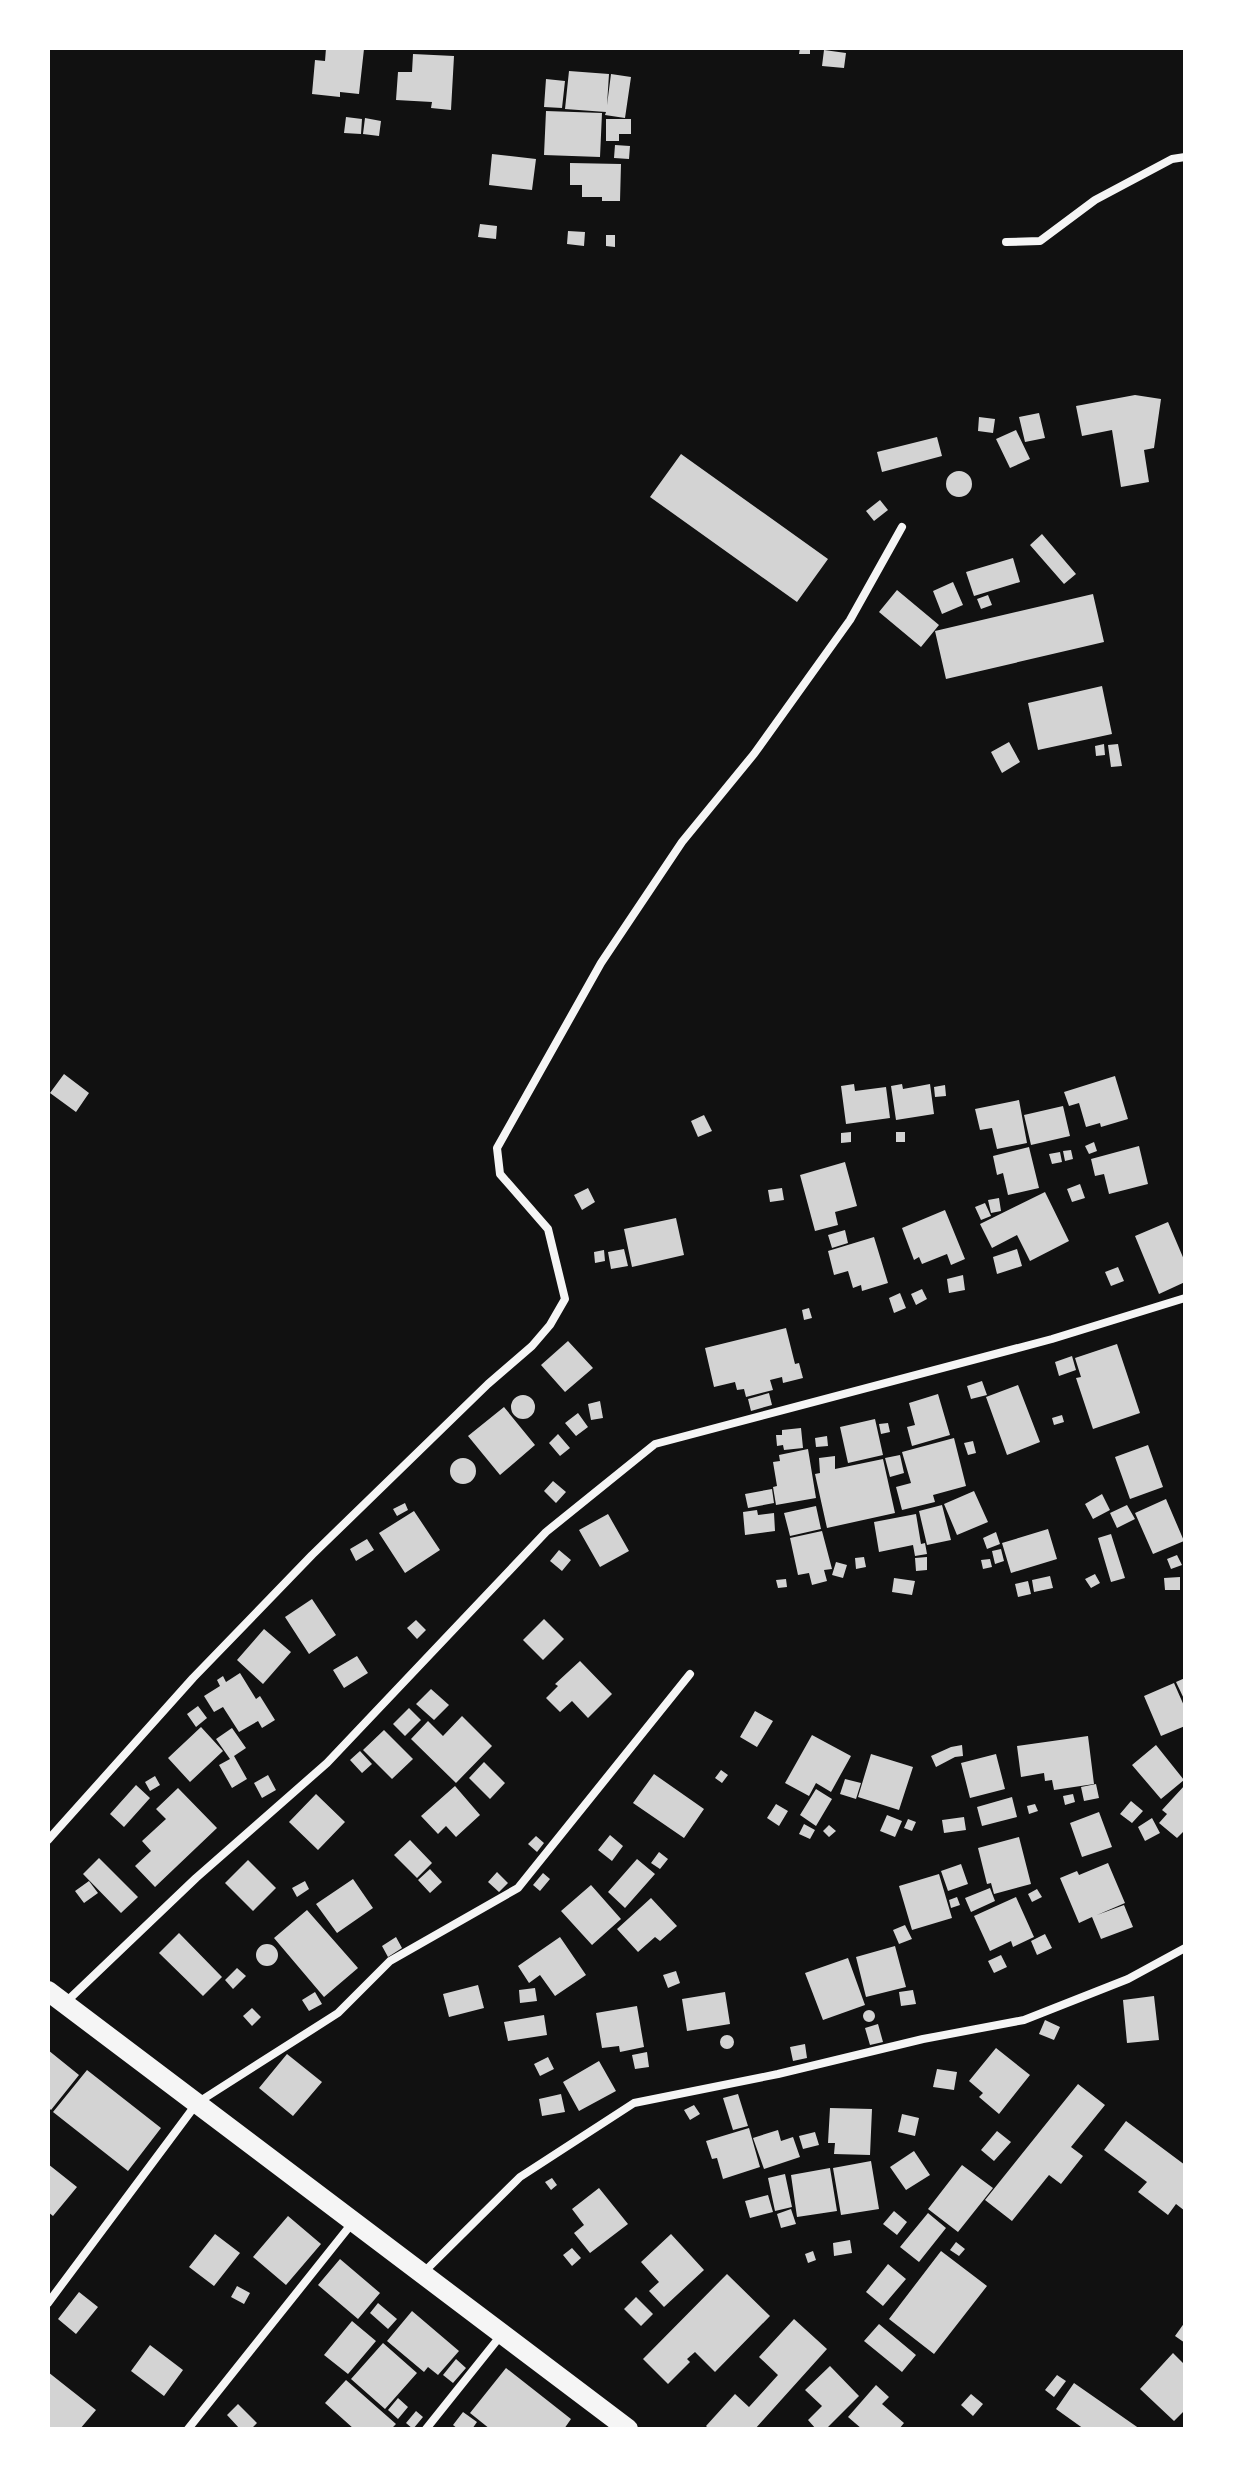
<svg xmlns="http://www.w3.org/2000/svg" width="1233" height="2477" font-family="'Public Sans',sans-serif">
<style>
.building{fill:#d3d3d3}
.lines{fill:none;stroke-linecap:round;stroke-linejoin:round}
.minor{stroke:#f5f5f5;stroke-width:8}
.primary{stroke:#f5f5f5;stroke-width:20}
</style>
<rect width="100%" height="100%" fill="#111"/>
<path class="building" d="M326,48L364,49L359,94L340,92V97L312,94L315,60L325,61Z
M800,48H810V54H799Z
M824,50L846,53L844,68L822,66Z
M413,54L454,56L451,110L431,108L432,102L396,100L398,72H412Z
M569,71L609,74L607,105L611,74L631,77L625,118L605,115L606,112L565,109Z
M546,79L565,81L562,108L544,107Z
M546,111L602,113L600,157L544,155Z
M346,117L362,119L361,134L344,133Z
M365,118L381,121L379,136L363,134Z
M606,119H631V134H619V141H606Z
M615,145L630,146L629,159L614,158Z
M492,154L536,159L532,190L489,185Z
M570,163L621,164L620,201H602V197H582V185H570Z
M480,224L497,226L496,239L478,237Z
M568,231L585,232L584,246L567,244Z
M606,235H615V247L606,246Z
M1135,395L1161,399L1154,448L1144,450L1149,482L1121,487L1112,430L1082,436L1076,406Z
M1039,413L1045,438L1025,442L1019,417Z
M979,417L995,419L993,433L978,431Z
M1016,430L1030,459L1010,468L996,439Z
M937,437L942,456L882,472L877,452Z
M681,454L828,559L797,602L650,497Z
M946 484a13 13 0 1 1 26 0a13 13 0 1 1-26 0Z
M880,500L888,510L874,521L866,511Z
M1042,534L1076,574L1064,584L1030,545Z
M1013,558L1020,582L974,596L966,572Z
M953,582L963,605L942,614L933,591Z
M897,590L939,625L921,647L879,612Z
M1093,594L1104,642L946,679L935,631Z
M988,595L992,605L981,609L977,599Z
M1102,686L1112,734L1038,750L1028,703Z
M1009,742L1020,762L1002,773L991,752Z
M1104,744L1105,755L1096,756L1095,746Z
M1118,744L1122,766L1111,767L1108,745Z
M64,1074L89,1093L76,1112L50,1093Z
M1115,1076L1128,1119L1101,1127L1100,1123L1086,1127L1079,1103L1069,1106L1064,1092Z
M854,1084L855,1091L886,1087L890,1118L846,1124L841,1086Z
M902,1084L903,1089L930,1084L934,1114L896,1120L891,1086Z
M945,1085L946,1096L935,1097L934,1087Z
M1019,1100L1027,1143L997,1149L992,1128L980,1130L975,1109Z
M1063,1106L1070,1136L1031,1145L1024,1115Z
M704,1115L712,1131L698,1137L691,1121Z
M851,1132V1142L841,1143V1133Z
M896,1132H905V1142H896Z
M1094,1142L1097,1151L1089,1154L1085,1146Z
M1139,1146L1148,1184L1109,1194L1104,1174L1095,1176L1091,1159Z
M1029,1147L1039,1188L1008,1195L1003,1173L997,1175L993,1156Z
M1071,1150L1073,1159L1065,1161L1063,1151Z
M1060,1152L1062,1162L1052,1164L1049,1154Z
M845,1162L857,1206L835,1212L838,1225L815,1231L800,1175Z
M1080,1184L1085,1198L1072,1202L1067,1189Z
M588,1188L595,1202L582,1210L574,1195Z
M782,1188L784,1200L770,1202L768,1190Z
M1045,1192L1069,1241L1030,1261L1017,1235L992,1248L980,1224Z
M999,1198L1001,1211L991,1213L988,1200Z
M985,1203L991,1216L981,1220L975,1207Z
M945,1210L965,1259L951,1265L947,1254L922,1264L919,1257L914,1260L902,1228Z
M676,1218L684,1255L632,1267L624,1229Z
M1168,1222L1185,1262V1282L1159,1294L1135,1236Z
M845,1230L848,1243L832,1248L828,1235Z
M874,1237L888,1283L862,1291L861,1285L853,1288L848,1271L834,1275L828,1251Z
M624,1249L628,1266L611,1269L608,1252Z
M1017,1249L1022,1266L997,1274L993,1257Z
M604,1250L605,1261L595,1263L594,1252Z
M1118,1267L1124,1281L1111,1286L1105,1272Z
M963,1275L965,1290L949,1293L947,1279Z
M922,1289L927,1299L916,1305L911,1294Z
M900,1293L906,1308L894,1313L889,1298Z
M809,1308L812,1318L804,1320L802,1310Z
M786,1328L795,1364L799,1363L803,1378L783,1383L782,1377L770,1380L773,1390L746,1397L744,1389L737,1390L735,1382L714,1387L705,1348Z
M568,1341L593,1368L565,1392L541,1365Z
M1117,1344L1140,1413L1093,1429L1076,1378L1081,1377L1075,1358Z
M1072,1356L1076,1370L1059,1376L1055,1362Z
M982,1381L987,1395L971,1399L967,1386Z
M1018,1385L1040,1442L1007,1455L986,1397Z
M769,1393L772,1405L751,1411L748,1399Z
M938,1394L950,1435L912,1446L907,1427L915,1425L909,1403Z
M511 1407a12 12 0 1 1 24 0a12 12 0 1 1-24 0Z
M600,1401L603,1418L591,1420L588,1404Z
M504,1407L535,1445L500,1475L468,1436Z
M578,1413L588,1427L576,1436L565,1423Z
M1062,1415L1064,1422L1054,1425L1052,1418Z
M875,1419L883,1455L848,1463L840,1427Z
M888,1423L890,1432L881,1434L879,1424Z
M801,1428L803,1448L784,1450L783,1445L777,1446L776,1435H782V1430Z
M558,1434L570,1448L560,1456L549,1443Z
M827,1436L828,1446L816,1447L815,1438Z
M954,1438L966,1486L933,1495L935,1502L902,1510L896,1487L911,1483L902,1452Z
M973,1441L976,1453L968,1455L964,1443Z
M1148,1445L1163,1487L1130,1499L1115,1457Z
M808,1449L816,1498L776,1505L773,1487L777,1486L773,1462L780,1461L779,1455Z
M900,1455L904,1473L890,1477L885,1458Z
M835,1456V1469L883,1459L895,1513L827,1528L815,1474L820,1473L819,1458Z
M450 1471a13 13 0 1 1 26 0a13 13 0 1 1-26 0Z
M553,1481L566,1492L556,1503L544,1491Z
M772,1489L774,1503L748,1508L745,1494Z
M974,1491L988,1522L957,1535L944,1504Z
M1102,1494L1110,1510L1093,1519L1085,1504Z
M1166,1499L1184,1541L1153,1554L1135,1513Z
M405,1503L408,1510L397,1516L393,1509Z
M942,1505L951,1540L927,1545L919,1511Z
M1127,1505L1135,1519L1117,1528L1110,1513Z
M816,1506L821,1529L790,1536L784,1513Z
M757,1510L758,1515L774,1513L775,1531L745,1535L743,1512Z
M414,1511L440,1550L405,1573L379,1533Z
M608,1514L629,1551L600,1567L579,1530Z
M916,1514L921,1544L925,1543L927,1554L915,1556L913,1545L879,1552L874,1522Z
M1048,1529L1057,1559L1011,1573L1002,1543Z
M822,1531L832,1569L824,1570L827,1581L812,1585L809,1573L798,1575L790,1538Z
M996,1532L1000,1544L987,1549L983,1538Z
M1111,1534L1125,1578L1111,1582L1098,1538Z
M367,1539L374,1550L356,1561L350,1549Z
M1001,1549L1004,1561L995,1564L992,1551Z
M559,1550L571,1560L562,1571L550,1561Z
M1177,1555L1182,1565L1171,1569L1167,1559Z
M864,1557L866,1567L856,1569L855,1558Z
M927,1557V1570L916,1571L915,1558Z
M990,1559L992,1567L983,1569L981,1560Z
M836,1562L847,1565L843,1578L832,1575Z
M1095,1574L1100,1583L1091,1588L1085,1579Z
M1050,1576L1053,1588L1034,1592L1032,1580Z
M1180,1577V1590H1165L1164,1578Z
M894,1578L915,1581L912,1595L892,1592Z
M786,1579L787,1587L778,1588L776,1580Z
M1028,1581L1031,1594L1018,1597L1015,1584Z
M312,1599L336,1635L309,1654L285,1617Z
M544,1619L564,1639L543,1660L523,1640Z
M416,1620L426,1630L417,1639L407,1628Z
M264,1629L291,1652L263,1684L237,1660Z
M357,1656L368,1673L344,1688L333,1670Z
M580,1661L612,1694L588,1718L572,1701L560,1712L546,1698L558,1686L555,1684Z
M240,1673L256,1699L260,1696L275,1720L262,1728L258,1721L239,1732L223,1707L214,1712L204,1696L220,1686L217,1680L223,1676L226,1682Z
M1185,1678V1701L1176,1682Z
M1174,1683L1185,1708V1726L1161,1736L1144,1696Z
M431,1689L449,1705L434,1720L416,1704Z
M198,1706L207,1718L196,1727L187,1714Z
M409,1708L421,1720L405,1736L393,1724Z
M755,1711L773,1721L757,1747L740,1737Z
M462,1716L492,1746L456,1783L411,1739L428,1721L443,1736Z
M201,1727L223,1751L190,1782L168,1758Z
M232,1728L246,1748L234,1756L247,1779L232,1788L219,1765L230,1759L216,1739Z
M384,1730L413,1759L392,1779L363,1750Z
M812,1735L851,1756L831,1792L816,1783L809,1796L785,1783Z
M1088,1736L1094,1784L1054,1790L1052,1780L1045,1781L1044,1773L1021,1777L1017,1746Z
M962,1745L963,1756L955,1757L936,1767L931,1756L951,1747Z
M1156,1745L1184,1780L1161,1799L1132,1765Z
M360,1751L372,1764L362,1773L350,1760Z
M871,1754L913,1767L899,1810L858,1797Z
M996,1754L1005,1789L970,1798L961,1763Z
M484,1762L505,1783L490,1799L469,1778Z
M721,1770L728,1775L722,1783L715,1778Z
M654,1774L704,1809L684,1838L633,1803Z
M268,1775L276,1790L262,1798L254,1783Z
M155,1776L160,1785L150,1791L145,1782Z
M845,1779L861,1783L856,1799L840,1794Z
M1096,1784L1099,1798L1084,1801L1081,1787Z
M136,1785L150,1798L124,1827L110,1814Z
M1185,1785V1830L1177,1838L1159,1823L1167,1814L1162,1810Z
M455,1786L480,1815L456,1837L446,1826L438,1834L421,1816Z
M178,1788L217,1828L155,1887L135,1866L151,1851L142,1841L166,1819L156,1809Z
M816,1789L832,1799L816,1826L800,1815Z
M316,1794L345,1822L318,1850L289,1822Z
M1073,1794L1075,1802L1065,1805L1063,1796Z
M1012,1797L1017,1817L982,1826L977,1807Z
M1131,1801L1143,1811L1132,1823L1120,1814Z
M776,1804L788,1811L779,1826L767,1818Z
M1035,1804L1038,1811L1029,1814L1027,1806Z
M1099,1812L1112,1847L1082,1857L1070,1823Z
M887,1815L902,1821L895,1837L880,1831Z
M964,1817L966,1830L944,1833L942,1820Z
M1152,1818L1160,1833L1145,1841L1138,1827Z
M908,1819L916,1822L912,1831L904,1828Z
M804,1824L815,1830L810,1839L799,1834Z
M829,1825L836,1831L829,1837L823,1831Z
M610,1835L623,1846L612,1861L598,1850Z
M536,1836L544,1843L537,1852L528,1844Z
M1019,1837L1031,1884L994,1894L991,1883L987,1884L978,1848Z
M410,1840L432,1863L417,1878L394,1855Z
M659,1852L668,1859L660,1869L651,1863Z
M99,1858L138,1897L121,1913L83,1874Z
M637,1859L655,1874L625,1908L608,1892Z
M248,1860L276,1888L253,1911L225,1883Z
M1108,1863L1125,1903L1097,1915L1124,1905L1133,1927L1101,1939L1092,1917L1079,1923L1060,1878L1077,1871L1079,1875Z
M961,1864L968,1884L948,1891L941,1871Z
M430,1869L442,1882L430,1893L418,1880Z
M497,1872L508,1883L499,1892L488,1882Z
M543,1873L550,1879L540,1891L533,1885Z
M939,1874L952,1918L912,1930L899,1886Z
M353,1879L373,1908L337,1933L316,1904Z
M89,1881L98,1893L84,1903L75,1891Z
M305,1881L309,1889L297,1897L292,1888Z
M591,1885L621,1919L592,1945L561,1911Z
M990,1888L995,1901L971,1912L965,1898Z
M1037,1889L1042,1897L1032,1902L1028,1894Z
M957,1897L960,1905L951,1908L949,1900Z
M1016,1897L1034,1937L1013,1947L1011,1941L990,1951L974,1916Z
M651,1898L677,1926L660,1941L655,1937L638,1952L617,1929Z
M307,1910L358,1968L324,1997L274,1938Z
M905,1925L912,1939L899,1944L893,1930Z
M179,1933L222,1977L203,1996L159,1953Z
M1045,1934L1052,1948L1037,1955L1031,1941Z
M396,1937L402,1948L388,1957L382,1946Z
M560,1937L586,1975L555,1996L540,1975L529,1983L518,1966Z
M256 1955a11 11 0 1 1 22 0a11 11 0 1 1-22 0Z
M895,1946L906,1987L866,1997L856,1957Z
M1001,1955L1007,1967L994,1973L988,1961Z
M848,1958L865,2005L823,2020L805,1973Z
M237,1968L246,1976L233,1989L225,1980Z
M676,1971L680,1983L668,1988L663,1975Z
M478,1985L484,2008L449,2017L443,1994Z
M535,1988L537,2001L520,2003L519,1990Z
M913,1990L916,2004L901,2006L899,1992Z
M315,1992L322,2004L309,2011L302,2000Z
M725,1992L730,2024L687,2031L682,1999Z
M1154,1996L1159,2040L1127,2043L1123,2000Z
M637,2006L644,2047L620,2052L619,2046L602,2048L596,2013Z
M252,2008L261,2017L252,2026L243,2016Z
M863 2016a6 6 0 1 1 12 0a6 6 0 1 1-12 0Z
M544,2015L547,2035L508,2041L504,2022Z
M1045,2020L1060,2027L1054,2040L1039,2034Z
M878,2024L883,2042L870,2045L865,2028Z
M720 2042a7 7 0 1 1 14 0a7 7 0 1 1-14 0Z
M805,2044L807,2058L793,2061L790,2047Z
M996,2048L1030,2075L999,2114L979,2097L983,2093L969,2081Z
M48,2050L79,2075L51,2110L48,2107Z
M647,2052L649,2067L635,2069L632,2055Z
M287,2054L322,2082L293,2116L259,2088Z
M548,2057L554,2069L540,2076L534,2064Z
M599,2061L616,2091L579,2111L563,2082Z
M937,2069L957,2072L954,2090L933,2087Z
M87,2070L161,2128L128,2171L53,2112Z
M1078,2084L1105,2105L1071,2147L1083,2156L1061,2184L1049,2175L1012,2221L985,2200Z
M561,2094L565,2112L542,2116L539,2099Z
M738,2094L748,2126L733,2130L723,2098Z
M694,2105L700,2114L690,2120L684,2110Z
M830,2108L872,2109L870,2155L834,2154L835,2143H828Z
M902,2114L919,2118L915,2136L898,2132Z
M1126,2121L1185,2165V2211L1176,2204L1168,2215L1138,2192L1147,2182L1104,2150Z
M749,2128L760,2167L723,2179L717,2158L712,2159L706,2141Z
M778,2130L781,2141L793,2137L800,2157L764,2169L753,2138Z
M997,2131L1011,2142L994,2161L981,2150Z
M815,2132L819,2145L803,2149L799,2136Z
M914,2151L930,2175L906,2190L890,2167Z
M871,2161L879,2209L841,2215L833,2168Z
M48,2164L77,2187L53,2216L48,2212Z
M962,2165L993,2188L958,2232L928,2209Z
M830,2168L837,2211L797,2217L791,2175Z
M785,2174L792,2207L775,2211L768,2178Z
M552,2178L557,2185L551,2190L545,2182Z
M599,2188L628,2224L590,2253L574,2233L584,2225L572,2209Z
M768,2195L773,2212L750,2218L745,2201Z
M791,2209L796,2224L781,2228L777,2214Z
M894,2211L907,2222L897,2235L883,2224Z
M928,2213L946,2228L919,2262L900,2247Z
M288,2216L321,2244L286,2285L253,2257Z
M215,2234L240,2253L214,2286L189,2267Z
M671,2234L704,2270L664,2307L649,2291L659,2282L641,2262Z
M850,2240L852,2253L834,2256L833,2243Z
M956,2242L965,2249L959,2256L950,2250Z
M572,2248L581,2258L572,2266L563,2255Z
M813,2251L816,2260L808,2263L805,2254Z
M941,2251L987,2286L934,2354L889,2319Z
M340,2259L380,2293L358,2319L318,2285Z
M888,2264L906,2279L883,2306L866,2292Z
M727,2274L770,2316L715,2372L695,2352L687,2359L690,2362L668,2384L643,2359Z
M237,2286L250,2293L244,2304L231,2297Z
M79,2292L98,2307L76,2334L58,2319Z
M636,2297L653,2314L641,2326L624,2309Z
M378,2303L397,2319L388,2329L370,2313Z
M412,2311L459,2351L438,2375L428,2367L424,2372L387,2341Z
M794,2319L827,2349L755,2429H709L706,2426L735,2394L749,2407L778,2375L759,2357Z
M352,2321L376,2341L348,2374L324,2355Z
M1185,2322V2343L1175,2336Z
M879,2324L916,2355L902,2372L864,2341Z
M383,2343L417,2373L385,2409L351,2379Z
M150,2345L183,2370L164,2396L131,2371Z
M1173,2353L1185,2365V2410L1174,2421L1140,2389Z
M456,2359L466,2368L453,2383L443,2375Z
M830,2366L859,2396L826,2429H816L808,2420L822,2406L805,2390Z
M506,2368L571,2419L564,2429H490L470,2413Z
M48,2372L96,2410L80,2429H48Z
M1057,2375L1066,2381L1054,2397L1045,2390Z
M346,2380L396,2424L391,2429H354L325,2403Z
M1074,2383L1140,2429H1084L1056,2409Z
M876,2385L889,2397L882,2404L904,2423L899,2429H862L848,2417Z
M971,2394L983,2404L973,2416L961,2405Z
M398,2398L408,2407L398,2419L388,2410Z
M238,2404L257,2423L251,2429H240L227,2415Z
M416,2411L423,2417L413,2429L406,2423Z
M463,2412L477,2422L472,2429H458L453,2425Z"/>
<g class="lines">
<path class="minor" d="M1006,242L1040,241L1095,200L1172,159L1185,157
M48,1840L193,1678L312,1555L488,1384L532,1346L550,1325L565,1299L548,1229L500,1174L497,1148L601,963L682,842L754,754L850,620L902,527
M65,2003L196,1878L327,1763L546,1532L655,1444L1052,1339L1185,1298
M423,2273L520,2177L634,2103L778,2074L923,2039L1024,2020L1128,1979L1185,1948
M48,2303L197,2103L338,2013L390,1961L518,1888L690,1674
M188,2429L353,2222
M426,2429L502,2334"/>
<path class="primary" d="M48,1991L628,2429"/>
</g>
<rect width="1233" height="2477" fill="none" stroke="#ffffff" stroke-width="100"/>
</svg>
